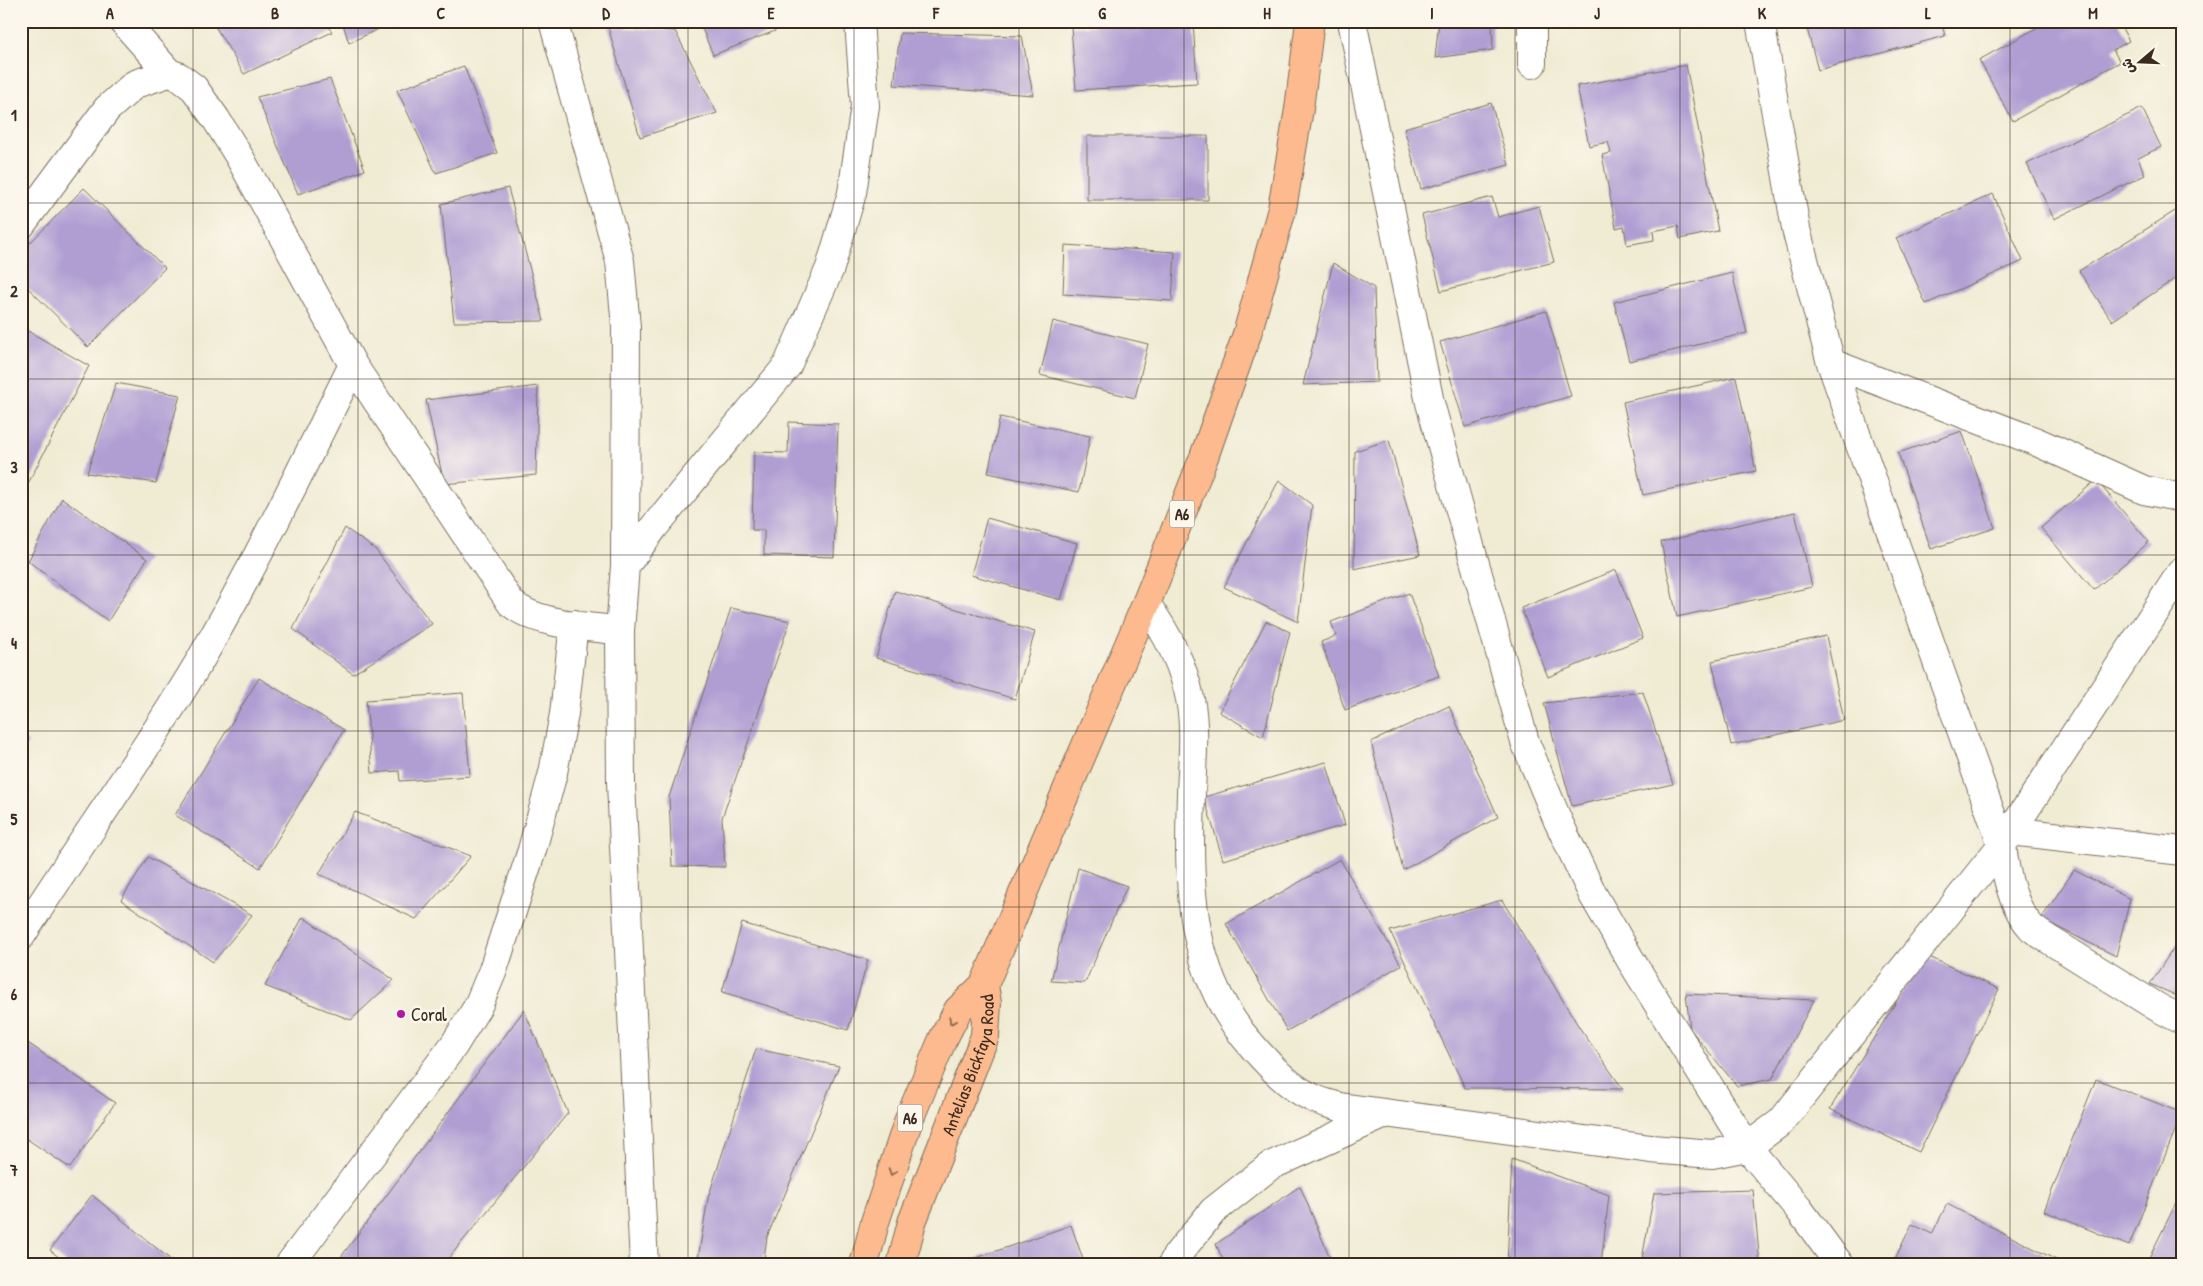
<svg xmlns="http://www.w3.org/2000/svg" width="2203" height="1286" font-family="'Patrick Hand','Playpen Sans Arabic',sans-serif">
<style>
.building{fill:#b09ed3}
.lines{fill:none;stroke-linecap:round;stroke-linejoin:round}
.minor-casing{stroke:#7a6e5d;stroke-width:30}
.highway-casing{stroke:#7a6e5d;stroke-width:30}
.minor{stroke:#fff;stroke-width:28}
.highway{stroke:#fcba8e;stroke-width:28}
.oneway{stroke:#926b50}
.grid{fill:none;stroke:#3b2a1e;stroke-width:1;stroke-opacity:0.55}
.poi-dot{fill:#b5179e;stroke:#fbf7ec;stroke-width:2}
.labels{text-anchor:middle;dominant-baseline:central;stroke-width:5;stroke-linejoin:round;paint-order:stroke}
.shield{fill:#fbf7ec;stroke:#75685c;stroke-width:1}
.shield-label{font-size:16px;font-weight:bold;fill:#3b2a1e}
.poi-label{font-size:18px;fill:#3b2a1e;stroke:#fbf7ec;text-anchor:start}
.street-label{font-size:18px;fill:#3b2a1e;stroke:#fbf7ec}
.neatline{fill:none;stroke:#3b2a1e;stroke-width:2}
.grid-label{font-size:16px;text-anchor:middle;font-weight:bold;fill:#3b2a1e}
</style>
<rect width="100%" height="100%" fill="#fbf7ec"/>
<filter id="ink" filterUnits="userSpaceOnUse"><feTurbulence type="fractalNoise" baseFrequency=".02" numOctaves="2"/><feDisplacementMap in="SourceGraphic" scale="10" xChannelSelector="R" yChannelSelector="G"/><feConvolveMatrix kernelMatrix="1 2 1 2 8 2 1 2 1" color-interpolation-filters="sRGB"/></filter>
<filter id="wash" filterUnits="userSpaceOnUse"><feTurbulence type="fractalNoise" baseFrequency=".0096" numOctaves="4" result="noise"/><feDisplacementMap in="SourceGraphic" scale="20" xChannelSelector="R" yChannelSelector="G"/><feGaussianBlur stdDeviation="1.12" result="paint"/><feColorMatrix in="noise" values="0 0 0 0 0 0 0 0 0 0 0 0 0 0 0 0 0 1.4 0 .05"/><feComposite in="paint" operator="in"/></filter>
<g filter="url(#wash)">
<rect width="100%" height="100%" fill="#f0ebd3"/>
<g id="blocks">
<path class="building" d="M212,21H325L332,32L244,74Z
M342,21H395L349,43Z
M699,21H772L775,31L713,55Z
M1159,21H1193L1197,83L1076,90L1071,27Z
M1439,21H1492L1493,50L1435,58Z
M1650,21H1667L1651,28Z
M1805,21H1941L1945,36L1818,70Z
M2049,21H2118L2129,41L2113,50L2120,62L2013,121L1979,60Z
M608,27L675,31L717,113L640,137Z
M900,33L1022,36L1033,95L894,85Z
M1686,65L1718,231L1680,239L1678,226L1653,231L1654,240L1627,245L1624,226L1616,228L1602,155L1611,153L1608,142L1589,146L1577,86Z
M464,66L497,153L436,173L397,90Z
M330,79L365,170L298,194L257,97Z
M1491,103L1509,165L1421,189L1404,128Z
M2142,108L2161,147L2138,158L2145,175L2054,219L2027,164Z
M1087,136H1208V200H1087Z
M84,188L165,268L88,347L21,281V252Z
M508,188L544,321L454,322L441,204Z
M1993,194L2023,261L1926,304L1896,238Z
M1492,197L1498,217L1539,206L1554,262L1441,291L1422,215Z
M2180,208L2182,223V274L2112,321L2079,271Z
M1065,245L1175,252L1172,301L1063,294Z
M1333,263L1374,288L1377,382L1303,385Z
M1732,273L1747,333L1629,361L1614,302Z
M1546,311L1571,396L1465,427L1440,342Z
M1053,321L1148,344L1135,398L1040,375Z
M21,327L89,366L21,497Z
M1736,377L1756,471L1643,495L1623,402Z
M116,383L180,395L156,483L87,473Z
M538,386L536,475L444,484L426,400Z
M1000,417L1090,436L1079,492L988,473Z
M789,422L838,424L834,557L764,555V530H752L754,452L788,453Z
M1962,431L1995,528L1931,549L1898,453Z
M1389,440L1420,555L1354,569L1355,451Z
M1279,480L1312,505L1298,622L1224,587Z
M2096,480L2149,542L2094,590L2041,528Z
M62,498L147,559L108,621L28,561Z
M1795,512L1812,587L1677,617L1661,542Z
M987,518L1077,543L1061,600L971,575Z
M345,528L375,549L432,624L353,674L293,629Z
M1616,570L1643,638L1548,677L1521,608Z
M895,591L1035,632L1015,699L876,658Z
M1409,593L1439,676L1345,710L1321,642L1336,636L1331,622Z
M731,608L790,621L722,818L725,867L672,866L669,797Z
M1266,621L1290,632L1263,737L1219,712Z
M1826,636L1844,720L1731,745L1712,661Z
M259,678L344,730L260,868L175,815Z
M1643,692L1673,784L1572,806L1544,703Z
M463,693L470,776L400,781L399,771L372,773L366,700Z
M1449,706L1498,817L1403,870L1371,742Z
M21,736L28,743L21,753Z
M1326,762L1345,825L1223,860L1204,797Z
M355,812L471,856L416,919L319,874Z
M148,857L252,915L213,962L121,900Z
M1340,859L1401,965L1287,1031L1226,924Z
M1078,868L1127,886L1085,983L1051,981Z
M2074,870L2130,899L2116,956L2041,919Z
M1502,900L1579,1027L1623,1089L1465,1088L1390,931Z
M303,917L394,980L351,1020L265,986Z
M742,923L868,960L848,1030L722,992Z
M2182,935V998L2150,984Z
M1925,955L1999,989L1919,1152L1830,1109Z
M1686,994L1814,1000L1772,1079L1737,1086L1690,1029Z
M524,1010L568,1113L443,1265H335Z
M25,1041L115,1103L70,1168L21,1135V1046Z
M756,1049L839,1066L767,1237L763,1265H697L708,1198Z
M2096,1079L2182,1113L2129,1246L2044,1211Z
M1512,1159L1609,1195L1601,1265H1507Z
M1300,1186L1333,1265H1225L1216,1244Z
M1753,1190L1760,1265H1641L1654,1193Z
M2182,1191V1265H2161L2149,1258Z
M92,1195L177,1265H68L50,1250Z
M1947,1204L2066,1265H1892L1912,1224L1932,1234Z
M1071,1225L1085,1265H959V1264Z"/>
</g>
</g>
<g filter="url(#ink)">
<use href="#blocks" fill-opacity="0" stroke="#7a6e5d" stroke-width="1"/>
<g class="lines">
<g class="minor-casing">
<path id="minor" d="M123,21L169,73L178,76L194,88L216,119L240,158L353,365L511,603C536,625 588,626 620,631
M553,21L620,261L626,327L625,566L620,631L621,783L644,1265
M1352,21L1430,403L1525,742L1558,821L1593,895L1630,959L1747,1147L1798,1208L1840,1265
M1760,21L1796,229L1831,363L2002,845C2005,872 2012,907 2032,928C2037,932 2043,936 2048,939L2157,1007L2182,1020
M1532,64V21
M21,225L107,109L135,84L169,73
M1831,363L2037,442L2144,490L2182,498
M625,566L654,527L787,366L830,268L852,193L865,106L859,21
M1146,604C1167,633 1183,663 1190,699C1196,730 1192,763 1191,794C1188,886 1188,976 1254,1048C1270,1066 1289,1087 1311,1097C1320,1102 1330,1104 1340,1107L1651,1149L1712,1154L1747,1147L1781,1122L2002,845L2182,571
M2011,831L2182,851
M21,936C81,842 146,752 202,657C257,562 304,463 353,365
M289,1265L454,1045L478,1006L493,970L532,850L553,773L564,714L574,624
M1172,1265L1177,1255L1213,1211L1270,1166L1385,1114"/>
</g>
<g class="highway-casing">
<g id="highway">
<path d="M864,1265L875,1222L908,1122L942,1041L958,1010L984,985L1146,604L1204,457L1247,334L1282,209L1299,109L1310,21"/>
<path id="s1" d="M901,1265L912,1222L985,1036L987,1003L984,985"/>
</g>
</g>
<use href="#minor" class="minor"/>
<use href="#highway" class="highway"/>
</g>
<defs><path id="oneway-chevron" d="M-2-3.5L2.5 0L-2 3.5" fill="none" stroke-width="1.6" stroke-linecap="round" stroke-linejoin="round" transform="scale(1.25)"/></defs>
<g class="oneway">
<use href="#oneway-chevron" transform="translate(952 1021) rotate(119)"/>
<use href="#oneway-chevron" transform="translate(892 1172) rotate(108)"/>
</g>
</g>
<path class="grid" d="M193,21V1265M358,21V1265M523,21V1265M688,21V1265M854,21V1265M1019,21V1265M1184,21V1265M1349,21V1265M1515,21V1265M1680,21V1265M1845,21V1265M2010,21V1265M21,203H2182M21,379H2182M21,555H2182M21,731H2182M21,907H2182M21,1083H2182"/>
<circle class="poi-dot" cx="401" cy="1014" r="5"/>
<g class="labels">
<g class="shield">
<rect x="1169.5" y="500.5" width="25" height="27" rx="4"/>
<rect x="897.5" y="1104.5" width="25" height="27" rx="4"/>
</g>
<g class="shield-label">
<text x="1182" y="514">A6</text>
<text x="910" y="1118">A6</text>
</g>
<g class="poi-label">
<text x="411" y="1014">Coral</text>
</g>
<g class="street-label">
<text stroke="none"><textPath href="#s1" startOffset="212">Antelias Bickfaya Road</textPath></text>
</g>
</g>
<rect width="2203" height="1286" fill="none" stroke="#fbf7ec" stroke-width="55"/>
<g transform="translate(2140 62) rotate(251)" stroke="#fbf7ec" stroke-width="4" paint-order="stroke">
<path d="M0-4L9 19L0 12L-9 19Z" fill="#3b2a1e"/>
<text y="-8" font-size="14" font-weight="bold" text-anchor="middle" fill="#3b2a1e">ش</text>
</g>
<rect x="28" y="28" width="2148" height="1230" class="neatline"/>
<g class="grid-label">
<text x="110" y="19">A</text>
<text x="275" y="19">B</text>
<text x="441" y="19">C</text>
<text x="606" y="19">D</text>
<text x="771" y="19">E</text>
<text x="936" y="19">F</text>
<text x="1102" y="19">G</text>
<text x="1267" y="19">H</text>
<text x="1432" y="19">I</text>
<text x="1597" y="19">J</text>
<text x="1762" y="19">K</text>
<text x="1928" y="19">L</text>
<text x="2093" y="19">M</text>
<text x="14" y="121">1</text>
<text x="14" y="297">2</text>
<text x="14" y="473">3</text>
<text x="14" y="649">4</text>
<text x="14" y="825">5</text>
<text x="14" y="1000">6</text>
<text x="14" y="1176">7</text>
</g>
</svg>
